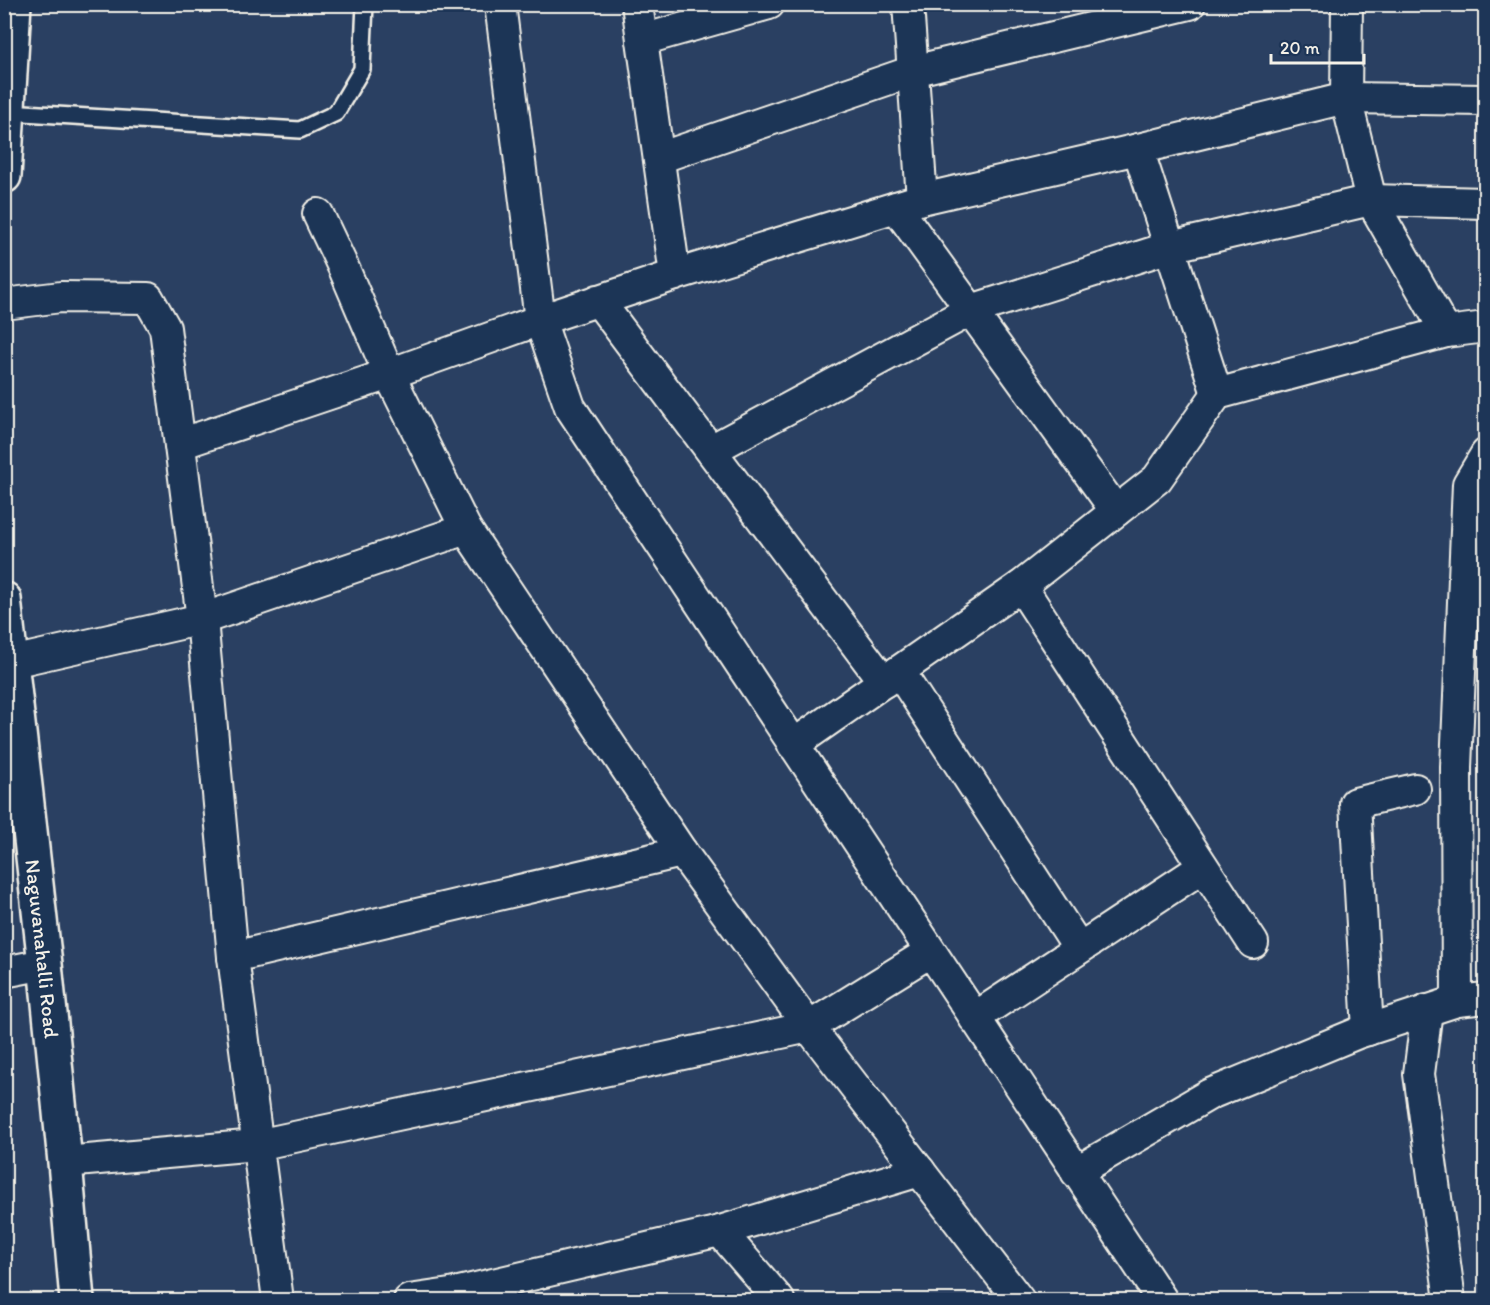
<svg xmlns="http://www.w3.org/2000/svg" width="1490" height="1305" viewBox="0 0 1490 1305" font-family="Itim,sans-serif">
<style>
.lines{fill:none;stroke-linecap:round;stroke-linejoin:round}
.service-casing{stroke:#f4f1e8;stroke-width:20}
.minor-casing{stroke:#f4f1e8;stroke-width:34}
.tertiary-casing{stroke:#f4f1e8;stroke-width:38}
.service{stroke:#1d3557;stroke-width:15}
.minor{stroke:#1d3557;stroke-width:30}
.tertiary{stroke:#1d3557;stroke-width:33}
.labels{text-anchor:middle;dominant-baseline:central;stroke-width:5;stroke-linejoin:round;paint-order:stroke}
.street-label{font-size:21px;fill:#f4f1e8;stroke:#1d3557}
</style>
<rect width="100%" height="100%" fill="#2a4062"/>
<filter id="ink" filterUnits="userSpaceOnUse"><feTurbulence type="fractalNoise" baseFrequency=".0167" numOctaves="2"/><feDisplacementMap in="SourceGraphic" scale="12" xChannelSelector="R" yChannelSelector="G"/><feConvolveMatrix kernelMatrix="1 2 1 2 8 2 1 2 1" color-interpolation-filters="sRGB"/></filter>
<g filter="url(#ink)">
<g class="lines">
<defs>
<path id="service" d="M8,112L300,130L336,113L362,69L365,4"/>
<g id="minor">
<path d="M500,4L540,320L570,407L1162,1300"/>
<path d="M637,4L675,275"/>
<path d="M908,4L922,199"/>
<path d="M1347,4L1346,98L1371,200L1446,332L1486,327"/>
<path d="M642,40L769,4"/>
<path d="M1138,149L1217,394"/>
<path d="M659,158L913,71L1190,4"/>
<path d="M896,207L1116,511"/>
<path d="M318,214L345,271L389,374L466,529L682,852L809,1027L1019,1300"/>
<path d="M598,300L884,682"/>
<path d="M4,304L61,297L148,298L165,328L202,619L233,957L278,1300"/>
<path d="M180,444L389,374L540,320L675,275L922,199L1138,149L1346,98L1486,100"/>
<path d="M711,450L971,310L1170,247L1371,200L1486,203"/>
<path d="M1021,586L1253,943"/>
<path d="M12,662L202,619L466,529"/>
<path d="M899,671L1079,948"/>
<path d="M793,745L1021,586L1157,479L1217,394L1446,332"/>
<path d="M233,957L682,852"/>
<path d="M4,972L45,964"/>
<path d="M1457,1001L1456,767L1468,484L1486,454"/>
<path d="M1427,1010L1419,1074L1450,1300"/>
<path d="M974,1018L1203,867"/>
<path d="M1368,1030L1355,803L1415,789"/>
<path d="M65,1162L257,1145L809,1027L930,952"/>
<path d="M1076,1172L1210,1094L1358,1033L1457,1001L1486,998"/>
<path d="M720,1231L779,1300"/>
<path d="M409,1300L450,1294L720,1231L920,1171"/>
</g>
<g id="tertiary">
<path d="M4,176L14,4"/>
<path id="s1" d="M4,599L45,964L65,1162L77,1300"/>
</g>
</defs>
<!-- service casing -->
<use href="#service" class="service-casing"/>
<!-- minor casing -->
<use href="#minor" class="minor-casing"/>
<!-- tertiary casing -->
<use href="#tertiary" class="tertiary-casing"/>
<!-- service -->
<use href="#service" class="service"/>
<!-- minor -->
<use href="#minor" class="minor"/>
<!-- tertiary -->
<use href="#tertiary" class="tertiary"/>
</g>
</g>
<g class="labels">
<!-- street labels -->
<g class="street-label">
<text stroke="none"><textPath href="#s1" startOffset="352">Naguvanahalli Road</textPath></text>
</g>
</g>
<!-- margin -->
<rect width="1490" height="1305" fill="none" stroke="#1d3557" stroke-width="24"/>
<rect x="12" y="12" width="1466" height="1281" fill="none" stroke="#f4f1e8" stroke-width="2" filter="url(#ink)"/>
<!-- scale -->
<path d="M1271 54v9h93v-9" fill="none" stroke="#f4f1e8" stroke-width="3"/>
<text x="1280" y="54" font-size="18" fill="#f4f1e8" stroke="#1d3557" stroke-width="4.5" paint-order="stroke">20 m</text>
</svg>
